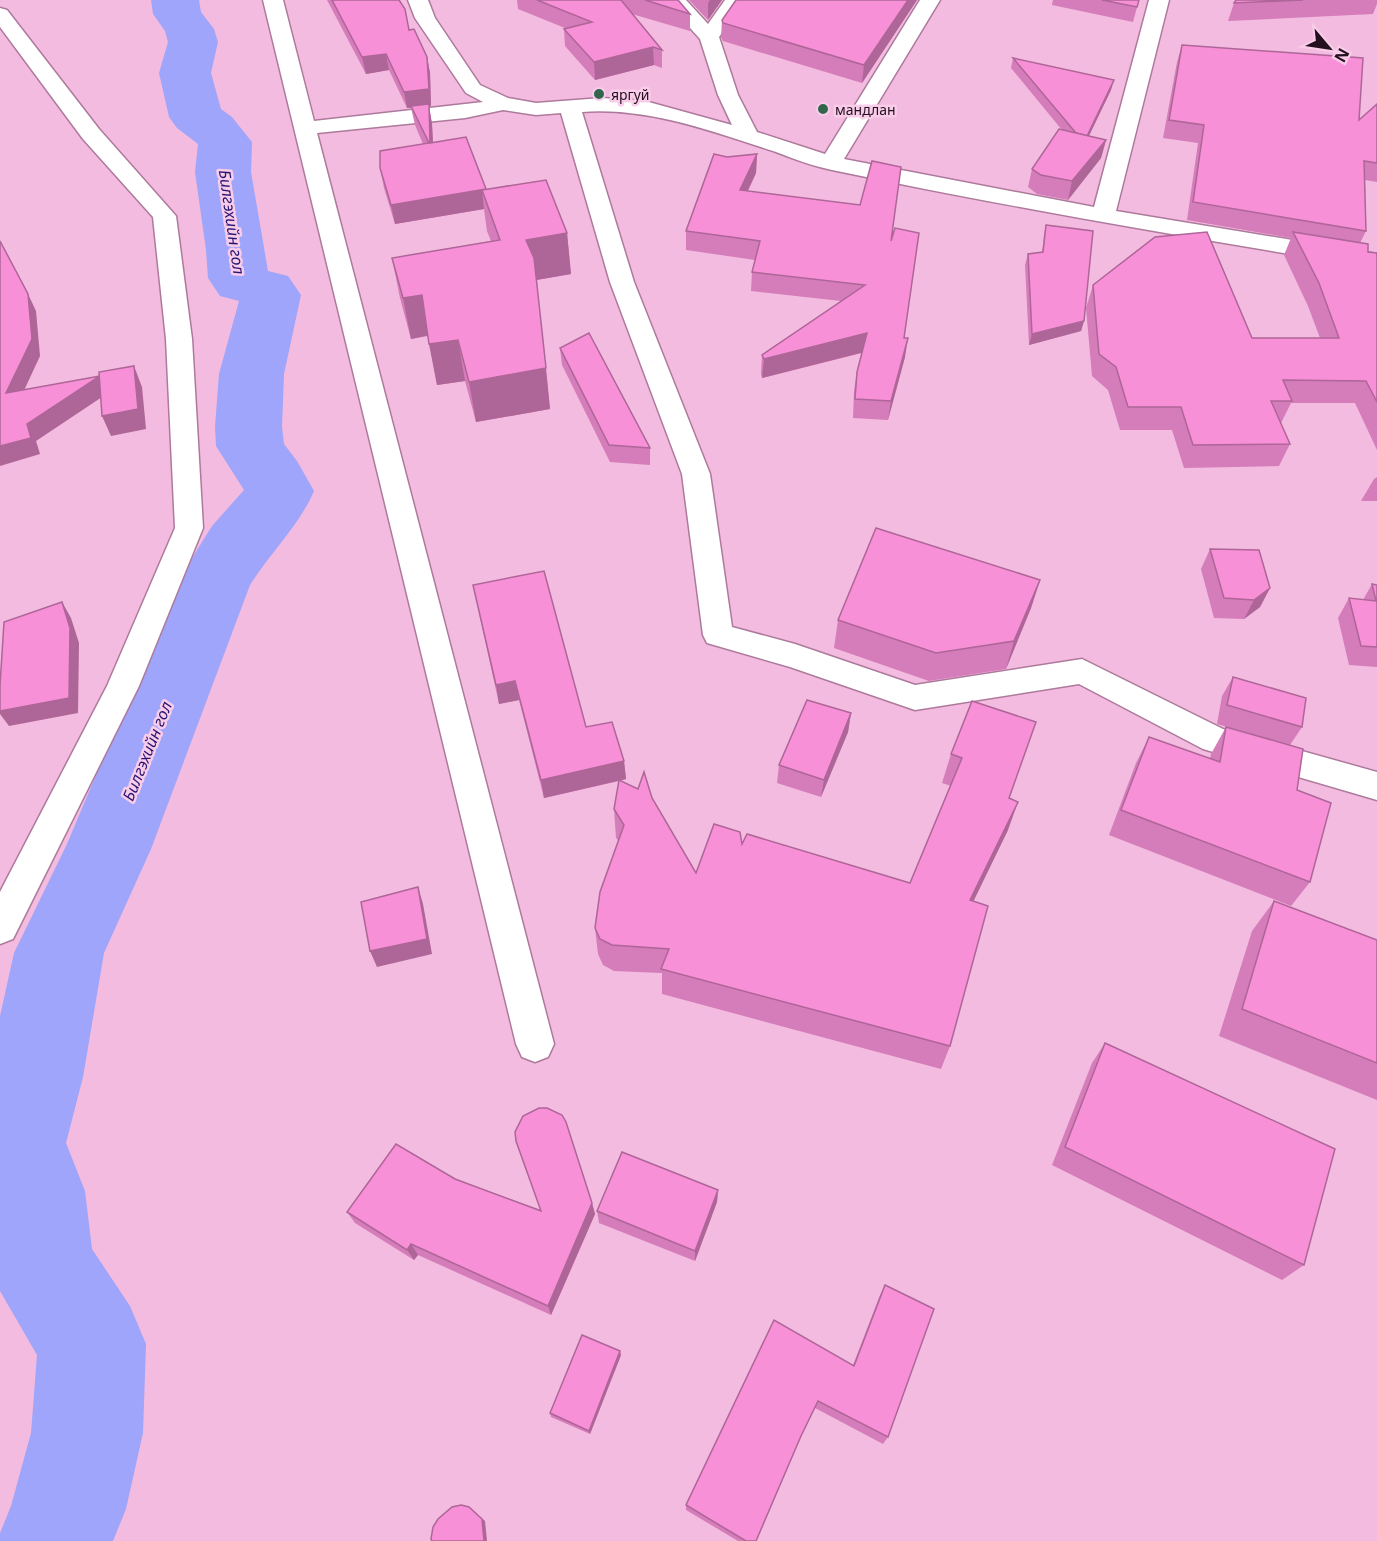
<svg xmlns="http://www.w3.org/2000/svg" width="1377" height="1541" viewBox="0 0 1377 1541" font-family="'Noto Sans',sans-serif">
<style>
.lines{fill:none;stroke-linecap:round;stroke-linejoin:round}
.river{fill:#9ea5fa;fill-rule:evenodd}
.minor-casing{stroke:#ad7a9c;stroke-width:3}
.minor{fill:#fff;fill-rule:evenodd}
.wall{fill:#d57cba}
.shaded-wall{fill:#ae6597}
.building{fill:#f890d8;stroke:#ae6597;stroke-width:1.5}
.poi-dot{fill:#32664c;stroke:#f9cce9;stroke-width:2}
.labels{text-anchor:middle;dominant-baseline:central;stroke-width:5;stroke-linejoin:round;paint-order:stroke}
.far-poi-label{font-size:14px;fill:#24101e;stroke:#f9cce9;text-anchor:start}
.water-label{font-size:16px;font-style:italic;fill:#251672;stroke:#f9cce9}
</style>
<rect width="100%" height="100%" fill="#f3bbdf"/>
<g class="lines">
<!-- river -->
<path class="river" d="M151,0H199L201,12L214,29L218,42L211,73L221,109L232,117L252,142L251,172L268,271L288,276L301,295L284,374L282,427L284,444L297,461L314,491C299,526 270,553 250,585L151,849L104,953L83,1077L66,1143L85,1191L92,1249L130,1306L146,1344L143,1433L126,1509L113,1541H0V1533L11,1506L31,1433L37,1355L0,1291V1016L14,953L67,844L177,582L212,526L244,490L216,446L215,427L219,374L239,301L220,296L208,278L206,250L195,172L198,144L177,128L169,117L159,73L168,42L165,31L153,14Z"/>
<defs>
<g id="minor">
<path d="M263,0H283L314,121L483,102L466,93L415,18L408,0H428L435,18L480,85L508,98L536,103L602,98L645,101L732,125L718,95L700,39L665,0H686L708,24L725,0H745L719,37L738,95L757,132L825,154L920,0H940L844,159L1094,207L1149,0H1169L1116,211L1377,254V268C1195,239 1013,208 832,170C813,166 794,159 776,152C714,132 648,107 582,112L634,282L710,474L732,627L795,644L915,685L1082,659L1223,729L1377,772V800L1203,749L1079,684L915,710L790,667L707,643L703,635L682,474L610,282L561,113L536,115L503,110L465,118L317,133L554,1044L548,1057L535,1062L522,1057L516,1044Z"/>
<path d="M0,8L7,10L99,129L176,216L192,339L203,528L139,686L13,939L0,944V892L107,686L175,528L166,339L153,217L83,139L0,27Z"/>
</g>
</defs>
<!-- minor casing -->
<use href="#minor" class="minor-casing"/>
<!-- minor -->
<use href="#minor" class="minor"/>
</g>
<!-- wall -->
<g class="wall">
<path d="M327,0H399L409,30L427,57L430,73L431,106H429L432,124L433,143L486,190L567,233L571,274L536,280L550,409L476,422L465,381L437,385L428,336L411,339L400,298L392,258L491,241L487,231L484,209L395,224L384,188L380,168L423,144L415,125L411,108H407L389,70L366,74Z"/>
<path d="M517,0H678L690,14V31L632,14L662,50V68L654,65L595,80L565,46L564,29L565,28L518,9Z"/>
<path d="M689,0H722L708,20Z"/>
<path d="M917,0L862,83L723,41L721,37L722,20Z"/>
<path d="M1053,0H1139L1133,22L1052,5Z"/>
<path d="M1236,0H1377V4L1373,14L1228,21L1234,3Z"/>
<path d="M1182,45L1359,120L1377,104V182L1365,180L1366,231L1360,243L1368,252L1377,253V450L1355,403H1291L1281,423L1290,444L1279,466L1184,468L1172,430H1120L1108,390L1092,376L1086,308L1093,285L1252,338H1320L1308,306L1284,255L1291,238L1187,220L1198,143L1163,138L1177,62Z"/>
<path d="M1013,58L1111,90L1089,136L1106,140L1101,158L1068,200L1037,194L1028,187L1032,169L1062,130L1011,68Z"/>
<path d="M757,154L756,173L748,191L891,241L904,338L905,357L888,420L853,418L854,391L857,372L862,353L762,378L761,374L762,355L841,301L751,291L752,272L755,260L686,250V231L727,157Z"/>
<path d="M1046,225L1084,321L1081,331L1029,345L1025,265L1028,254L1042,253L1044,235Z"/>
<path d="M560,348L650,448V465L610,462L562,365Z"/>
<path d="M1377,477V501H1361L1374,479Z"/>
<path d="M1210,549L1270,588L1260,607L1244,619L1214,618L1201,569Z"/>
<path d="M1040,580L1031,608L1006,669L929,681L834,648L838,620Z"/>
<path d="M1372,584L1377,585V667L1349,665L1338,618L1349,598L1363,600Z"/>
<path d="M473,585L586,727L624,761L626,779L620,781L652,798L696,873L742,844L910,883L951,786L942,783L951,754L972,701L1009,798L1008,830L973,901L950,1046L941,1069L662,994V973L614,971L603,965L598,954L595,928L619,841L616,838L614,809L619,781L544,798L519,700L499,704Z"/>
<path d="M1233,677L1302,727L1290,745L1217,724L1222,696Z"/>
<path d="M851,713L848,732L821,797L777,783L779,765Z"/>
<path d="M1226,727L1297,790L1310,882L1291,906L1109,835L1136,763L1149,737L1210,759L1211,754Z"/>
<path d="M1274,901L1377,940V1100L1219,1036L1252,931Z"/>
<path d="M1105,1043L1304,1265L1282,1280L1052,1165L1092,1063Z"/>
<path d="M516,1141L592,1203L595,1214L551,1315L418,1255L414,1260L355,1223L347,1212L455,1179L541,1210Z"/>
<path d="M718,1190L717,1202L695,1261L599,1223L597,1211Z"/>
<path d="M885,1285L888,1437L883,1444L815,1408L799,1440L756,1541H738L686,1510V1505L853,1365L880,1295Z"/>
<path d="M621,1355L590,1434L551,1417L550,1413Z"/>
</g>
<!-- shaded-wall -->
<g class="shaded-wall">
<path d="M710,0H722L708,20V3Z"/>
<path d="M908,0H917L862,83L864,65Z"/>
<path d="M653,47L654,65L595,80L594,62Z"/>
<path d="M386,54L389,70L366,74L362,57Z"/>
<path d="M427,57L430,73L431,106H429L432,124L434,163L430,143L429,106L407,108L404,92Z"/>
<path d="M1114,80L1111,90L1081,152L1084,142Z"/>
<path d="M1106,140L1101,158L1068,200L1072,181Z"/>
<path d="M757,154L756,173L739,209L740,190Z"/>
<path d="M486,189L482,190L484,209L395,224L391,205Z"/>
<path d="M567,233L571,274L531,281L526,240Z"/>
<path d="M28,294L36,311L40,356L15,410L6,393Z"/>
<path d="M422,295L430,335L411,339L403,298Z"/>
<path d="M1084,321L1081,331L1029,345L1032,334Z"/>
<path d="M867,333L864,352L762,378L764,359Z"/>
<path d="M908,338L905,357L888,420L891,401Z"/>
<path d="M458,340L465,381L437,385L429,344Z"/>
<path d="M134,366L142,387L146,429L111,436L102,416Z"/>
<path d="M546,368L550,409L476,422L469,382Z"/>
<path d="M100,376L108,393L36,441L40,454L0,466V446L27,424Z"/>
<path d="M1040,580L1031,608L1006,669L1014,641Z"/>
<path d="M1270,588L1260,607L1244,619L1254,600Z"/>
<path d="M62,602L71,618L79,643L78,713L9,726L0,714V711Z"/>
<path d="M515,681L519,700L499,704L496,685Z"/>
<path d="M851,713L848,732L821,797L824,780Z"/>
<path d="M624,761L626,779L544,798L541,780Z"/>
<path d="M1018,802L1008,830L961,927L970,900Z"/>
<path d="M418,887L423,904L432,954L377,967L370,951Z"/>
<path d="M718,1190L717,1202L695,1261V1251Z"/>
<path d="M592,1203L595,1214L551,1315L548,1306Z"/>
<path d="M411,1244L418,1255L414,1260L407,1250Z"/>
<path d="M620,1351L621,1355L590,1434L589,1431Z"/>
<path d="M469,1507L485,1521L487,1541H484Z"/>
</g>
<!-- building -->
<g class="building">
<path d="M332,0H399L405,9L409,30L414,29L427,57L429,89L404,92L386,54L362,57Z"/>
<path d="M537,0H621L662,50L653,47L594,62L564,29L592,22Z"/>
<path d="M645,0H678L690,14Z"/>
<path d="M736,0H908L864,65L723,23L722,20Z"/>
<path d="M1102,0H1139L1137,7Z"/>
<path d="M1236,0H1303L1234,3Z"/>
<path d="M1182,45L1363,58L1359,120L1377,104V163L1364,161L1366,231L1193,202L1204,125L1169,120Z"/>
<path d="M1013,58L1114,80L1087,136L1076,133Z"/>
<path d="M429,104L430,143L466,137L486,189L391,205L380,168V151L429,143L411,106Z"/>
<path d="M1059,129L1106,140L1072,181L1041,175L1032,169Z"/>
<path d="M714,154L727,157L757,154L740,190L860,205L872,161L901,167L891,241L895,228L919,233L904,338H908L891,401L855,399L857,372L867,333L764,359L762,355L865,285L752,272L760,241L686,231Z"/>
<path d="M546,180L567,233L526,240L534,258L546,368L469,382L458,340L429,344L422,295L403,298L392,258L500,240L482,190Z"/>
<path d="M1046,225L1093,231L1084,321L1032,334L1028,254L1043,252Z"/>
<path d="M1207,232L1252,338H1339L1319,283L1293,232L1368,244V252L1377,253V402L1366,381L1283,380L1292,401H1271L1290,444L1193,445L1181,407H1128L1116,367L1099,354L1093,285L1155,237Z"/>
<path d="M0,241L28,294L32,339L6,393L100,376L27,424L31,438L0,446Z"/>
<path d="M589,333L650,448L609,445L560,348Z"/>
<path d="M134,366L138,409L102,416L99,372Z"/>
<path d="M876,528L1040,580L1014,641L936,653L838,620Z"/>
<path d="M1210,549L1259,550L1270,588L1254,600L1224,598Z"/>
<path d="M544,571L586,727L612,722L624,761L541,780L515,681L496,685L473,585Z"/>
<path d="M1372,584L1377,585V647L1361,646L1349,598L1376,601Z"/>
<path d="M62,602L70,628L69,698L0,711V685L4,622Z"/>
<path d="M1233,677L1306,698L1302,727L1227,705Z"/>
<path d="M807,700L851,713L824,780L779,765Z"/>
<path d="M972,701L1036,722L1009,798L1018,802L970,900L988,906L950,1046L661,969L669,949L612,945L600,939L595,928L600,892L624,825L614,809L619,780L638,789L644,772L652,798L696,873L714,824L740,832L742,844L747,834L910,883L962,758L951,754Z"/>
<path d="M1226,727L1303,749L1297,790L1331,803L1310,882L1121,810L1149,737L1220,762Z"/>
<path d="M418,887L427,939L370,951L361,902Z"/>
<path d="M1274,901L1377,940V1063L1242,1009Z"/>
<path d="M1105,1043L1335,1149L1304,1265L1065,1147Z"/>
<path d="M539,1108H547L562,1115L566,1122L592,1203L548,1306L411,1244L407,1250L347,1212L396,1144L455,1179L541,1211L516,1141L515,1132L523,1116Z"/>
<path d="M622,1152L718,1190L695,1251L597,1211Z"/>
<path d="M885,1285L934,1309L888,1437L818,1401L801,1436L756,1541H746L686,1505L774,1320L854,1366Z"/>
<path d="M582,1335L620,1351L589,1431L550,1413Z"/>
<path d="M461,1505L469,1507L482,1519L484,1541H432L431,1539L433,1527L438,1519L452,1507Z"/>
</g>
<!-- markers -->
<g class="poi-dot">
<circle cx="599" cy="94" r="6"/>
<circle cx="823" cy="109" r="6"/>
</g>
<g class="labels">
<!-- far-poi labels -->
<g class="far-poi-label">
<text x="611" y="94">яргуй</text>
<text x="835" y="109">мандлан</text>
</g>
<!-- water labels -->
<g class="water-label">
<text transform="translate(232 222) rotate(82)">Билгэхийн гол</text>
<text transform="translate(147 751) rotate(-68)">Билгэхийн гол</text>
</g>
</g>
<!-- north arrow -->
<g transform="translate(1329 48) rotate(119)" stroke="#f9cce9" stroke-width="4.5" paint-order="stroke">
<path d="M0-4.5L10 22L0 15L-10 22Z" fill="#24101e"/>
<text y="-9" font-size="16" font-weight="bold" text-anchor="middle" fill="#24101e">N</text>
</g>
</svg>
